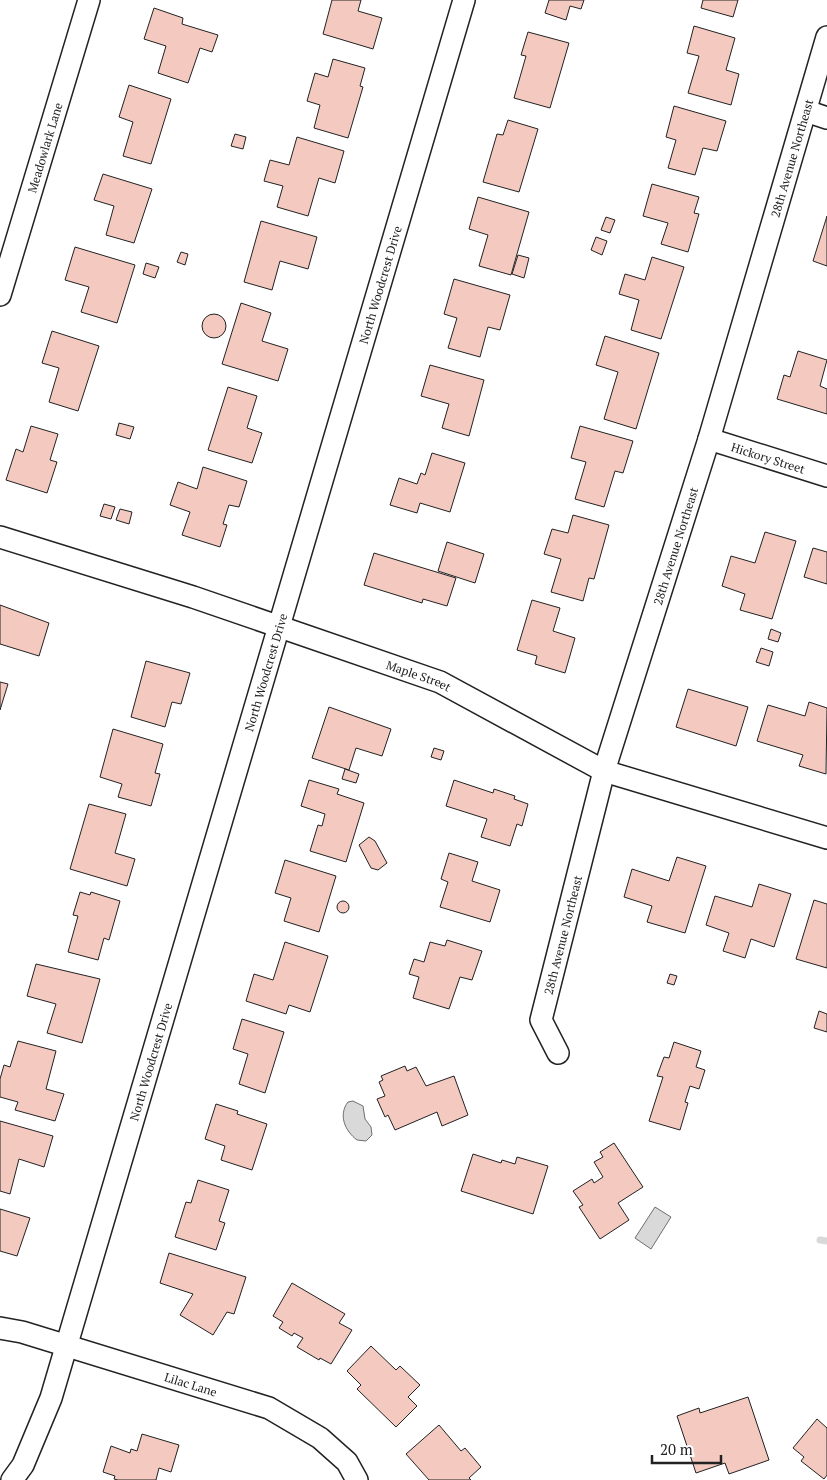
<svg xmlns="http://www.w3.org/2000/svg" width="827" height="1480" viewBox="0 0 827 1480" font-family="'PT Serif',serif">
<style>
.water{fill:#d9d9d9;stroke:#6f6f6f}
.lines{fill:none;stroke-linecap:round;stroke-linejoin:round}
.stream{stroke:#d9d9d9;stroke-width:7}
.building{fill:#f3c9c0;stroke:#222}
.street-casing{stroke:#222;stroke-width:24}
.street{stroke:#fff;stroke-width:21}
.labels{text-anchor:middle;dominant-baseline:central;stroke-width:4;stroke-linejoin:round;paint-order:stroke}
.street-label{font-size:12px;fill:#222;stroke:#fff}
</style>
<rect width="100%" height="100%" fill="#fff"/>
<!-- water -->
<g class="water">
<path d="M353,1101L363,1106L365,1119L371,1127L372,1135L366,1141L357,1140C345,1131 338,1115 348,1102Z"/>
<path d="M655,1207L671,1217L651,1249L635,1238Z"/>
</g>
<g class="lines">
<!-- stream -->
<path class="stream" d="M820,1240L827,1241"/>
</g>
<!-- building -->
<g class="building">
<path d="M332,0H361L358,11L382,18L373,49L323,34Z"/>
<path d="M549,0H584L581,9L570,6L566,20L545,13Z"/>
<path d="M703,0H738L733,17L701,8Z"/>
<path d="M154,8L183,18L182,24L218,35L212,52L200,48L188,83L158,73L166,46L144,39Z"/>
<path d="M694,26L735,38L726,70L739,74L731,105L688,93L699,56L687,53Z"/>
<path d="M528,32L569,43L550,108L514,98L526,56L521,55Z"/>
<path d="M333,59L365,68L360,86L363,87L348,138L314,128L320,105L307,101L315,73L328,77Z"/>
<path d="M129,85L171,99L151,164L123,156L133,122L119,117Z"/>
<path d="M674,106L726,121L717,151L703,148L695,175L668,168L676,140L666,137Z"/>
<path d="M508,120L538,129L519,192L483,182L497,134L503,135Z"/>
<path d="M235,134L246,137L243,149L231,146Z"/>
<path d="M297,137L344,151L335,183L319,178L308,216L277,207L283,186L264,181L270,160L289,165Z"/>
<path d="M103,174L152,189L134,243L106,235L114,206L94,200Z"/>
<path d="M652,184L699,197L694,213L699,214L688,252L661,244L668,223L643,216Z"/>
<path d="M478,197L529,212L511,275L479,266L488,235L469,229Z"/>
<path d="M827,216V266L813,261Z"/>
<path d="M606,217L615,220L610,233L601,230Z"/>
<path d="M261,221L317,237L308,269L280,261L272,290L244,282Z"/>
<path d="M596,237L607,241L602,255L591,250Z"/>
<path d="M75,247L135,265L117,323L81,312L89,287L65,280Z"/>
<path d="M181,252L188,254L185,265L177,262Z"/>
<path d="M518,255L529,258L524,278L512,274Z"/>
<path d="M652,257L684,267L661,339L631,330L639,300L619,294L625,274L645,280Z"/>
<path d="M146,263L159,267L155,278L143,274Z"/>
<path d="M454,279L510,295L500,330L488,327L480,357L448,348L457,318L444,314Z"/>
<path d="M241,303L271,313L262,341L288,349L278,381L222,364Z"/>
<circle cx="214" cy="326" r="12"/>
<path d="M52,331L99,346L78,411L49,402L59,368L42,363Z"/>
<path d="M605,336L659,353L636,429L604,419L618,372L596,365Z"/>
<path d="M798,351L827,360L820,386L827,389V414L777,399L784,375L790,377Z"/>
<path d="M430,365L484,380L469,436L442,428L449,404L421,396Z"/>
<path d="M228,387L257,396L247,428L262,433L252,463L208,450Z"/>
<path d="M119,423L134,427L130,439L116,435Z"/>
<path d="M31,426L58,434L50,460L57,462L47,493L6,480L16,449L23,452Z"/>
<path d="M580,426L633,441L623,473L615,471L604,507L575,499L586,462L571,458Z"/>
<path d="M432,453L465,463L450,512L420,503L417,513L390,505L399,478L417,484L421,473L425,475Z"/>
<path d="M203,467L247,481L239,507L229,505L223,524L227,525L220,547L182,535L190,512L170,505L178,482L197,489Z"/>
<path d="M104,504L115,507L111,519L100,516Z"/>
<path d="M120,509L132,512L129,524L116,520Z"/>
<path d="M573,515L609,525L594,579L589,578L583,601L551,592L561,559L544,554L552,529L568,533Z"/>
<path d="M765,532L796,541L772,619L740,610L745,594L722,586L731,556L755,563Z"/>
<path d="M447,542L484,554L475,583L438,571Z"/>
<path d="M813,548L827,552V584L804,577Z"/>
<path d="M374,553L456,578L447,606L423,599L422,603L364,585Z"/>
<path d="M532,600L560,608L553,631L575,638L565,673L535,664L537,656L517,650Z"/>
<path d="M0,605L49,623L39,656L0,644Z"/>
<path d="M771,629L781,633L778,642L768,639Z"/>
<path d="M761,648L773,652L769,666L756,662Z"/>
<path d="M146,661L190,673L181,704L172,702L165,727L131,717Z"/>
<path d="M0,682L8,684L0,710Z"/>
<path d="M688,689L748,707L736,746L676,727Z"/>
<path d="M809,702L827,708L826,774L799,766L803,755L757,741L768,705L805,716Z"/>
<path d="M329,707L391,729L382,756L356,748L349,770L312,758Z"/>
<path d="M113,729L163,744L155,773L160,774L151,806L118,797L122,784L100,777Z"/>
<path d="M434,748L444,751L441,760L431,757Z"/>
<path d="M345,769L359,774L356,783L342,779Z"/>
<path d="M309,780L339,789L337,794L364,803L346,862L310,851L318,825L322,826L325,814L301,806Z"/>
<path d="M454,780L493,793L494,789L515,796L514,799L528,804L522,826L517,824L510,846L481,837L487,819L446,806Z"/>
<path d="M89,804L126,814L115,853L135,859L127,886L70,869Z"/>
<path d="M369,837L375,841L387,863L378,870L371,868L359,845Z"/>
<path d="M449,853L478,862L472,881L500,890L490,922L440,907L448,882L441,879Z"/>
<path d="M677,857L706,866L685,933L647,922L652,906L624,897L632,869L669,881Z"/>
<path d="M285,860L336,876L319,932L284,921L291,898L275,893Z"/>
<path d="M759,884L791,894L774,947L751,939L745,958L723,951L729,933L706,925L715,896L752,907Z"/>
<path d="M80,892L90,895L91,892L120,901L109,940L104,938L98,960L68,952L78,916L73,915Z"/>
<path d="M814,900L827,904V968L796,959Z"/>
<circle cx="343" cy="907" r="6"/>
<path d="M447,940L482,951L472,980L460,977L449,1009L413,998L419,977L409,974L414,959L424,962L430,942L445,946Z"/>
<path d="M285,942L328,956L310,1012L289,1005L286,1014L246,1001L254,974L273,980Z"/>
<path d="M36,964L100,979L82,1043L47,1033L56,1004L27,996Z"/>
<path d="M670,974L677,976L674,985L667,983Z"/>
<path d="M819,1011L827,1014V1032L814,1028Z"/>
<path d="M242,1019L284,1032L265,1093L239,1084L248,1054L233,1049Z"/>
<path d="M18,1041L56,1051L46,1089L64,1094L55,1121L15,1110L18,1102L0,1097V1079L4,1065L10,1067Z"/>
<path d="M674,1042L701,1051L696,1067L705,1070L699,1089L690,1086L685,1102L688,1103L680,1130L649,1121L663,1077L657,1076L664,1057L669,1058Z"/>
<path d="M405,1066L407,1071L416,1067L426,1086L454,1076L468,1115L442,1126L437,1112L395,1130L388,1115L385,1117L377,1099L385,1096L379,1082L383,1080L381,1076Z"/>
<path d="M216,1104L238,1111L237,1114L267,1124L252,1170L221,1160L225,1146L205,1139Z"/>
<path d="M0,1121L53,1136L44,1167L19,1159L10,1194L0,1191Z"/>
<path d="M614,1143L643,1187L618,1203L629,1220L600,1239L579,1207L583,1205L573,1191L592,1179L594,1183L603,1177L594,1162L603,1157L600,1152Z"/>
<path d="M473,1154L501,1163L502,1160L515,1164L517,1157L548,1166L533,1214L461,1191Z"/>
<path d="M198,1180L229,1190L219,1221L225,1223L216,1250L175,1237L186,1202L191,1203Z"/>
<path d="M0,1209L30,1218L17,1256L0,1251Z"/>
<path d="M169,1253L246,1277L234,1314L227,1312L213,1335L180,1315L193,1294L160,1283Z"/>
<path d="M292,1283L345,1314L339,1323L352,1330L331,1364L320,1358L319,1360L297,1347L303,1338L294,1333L292,1336L279,1328L283,1322L273,1316Z"/>
<path d="M371,1346L396,1370L400,1366L420,1385L408,1397L417,1406L396,1427L357,1389L361,1385L347,1371Z"/>
<path d="M748,1397L769,1460L729,1474L725,1463L696,1473L677,1416L699,1408L700,1413Z"/>
<path d="M817,1419L827,1428V1475L824,1479L801,1461L804,1457L793,1448Z"/>
<path d="M439,1425L461,1451L465,1448L481,1467L469,1478L471,1480H429L406,1454Z"/>
<path d="M142,1434L179,1445L171,1472L159,1468L156,1480H118L114,1479L115,1476L103,1472L111,1446L130,1453L131,1449L137,1451Z"/>
</g>
<g class="lines">
<defs>
<g id="street">
<path d="M806,111L827,118"/>
<path id="s1" d="M0,295L89,0"/>
<path id="s2" d="M709,439L827,476"/>
<path id="s3" d="M0,537L193,597L440,682L604,771L827,838"/>
<path id="s4" d="M558,1053L541,1020L604,771L709,439L827,37"/>
<path id="s5" d="M0,1328L22,1332L269,1408L320,1438L347,1462L357,1480"/>
<path id="s6" d="M12,1480L23,1465L51,1398L464,0"/>
</g>
</defs>
<!-- street casing -->
<use href="#street" class="street-casing"/>
<!-- street -->
<use href="#street" class="street"/>
</g>
<g class="labels">
<!-- street labels -->
<g class="street-label">
<text stroke="none"><textPath href="#s1" startOffset="154">Meadowlark Lane</textPath></text>
<text stroke="none"><textPath href="#s4" startOffset="935">28th Avenue Northeast</textPath></text>
<text stroke="none"><textPath href="#s6" startOffset="1252">North Woodcrest Drive</textPath></text>
<text stroke="none"><textPath href="#s2" startOffset="62">Hickory Street</textPath></text>
<text stroke="none"><textPath href="#s4" startOffset="530">28th Avenue Northeast</textPath></text>
<text stroke="none"><textPath href="#s6" startOffset="848">North Woodcrest Drive</textPath></text>
<text stroke="none"><textPath href="#s3" startOffset="441">Maple Street</textPath></text>
<text stroke="none"><textPath href="#s4" startOffset="125">28th Avenue Northeast</textPath></text>
<text stroke="none"><textPath href="#s6" startOffset="442">North Woodcrest Drive</textPath></text>
<text stroke="none"><textPath href="#s5" startOffset="199">Lilac Lane</textPath></text>
</g>
</g>
<!-- scale -->
<path d="M652 1455v8h69v-8" fill="none" stroke="#222222" stroke-width="2.5"/>
<text x="660" y="1455" font-size="15" fill="#222222" stroke="#ffffff" stroke-width="4" paint-order="stroke">20 m</text>
</svg>
